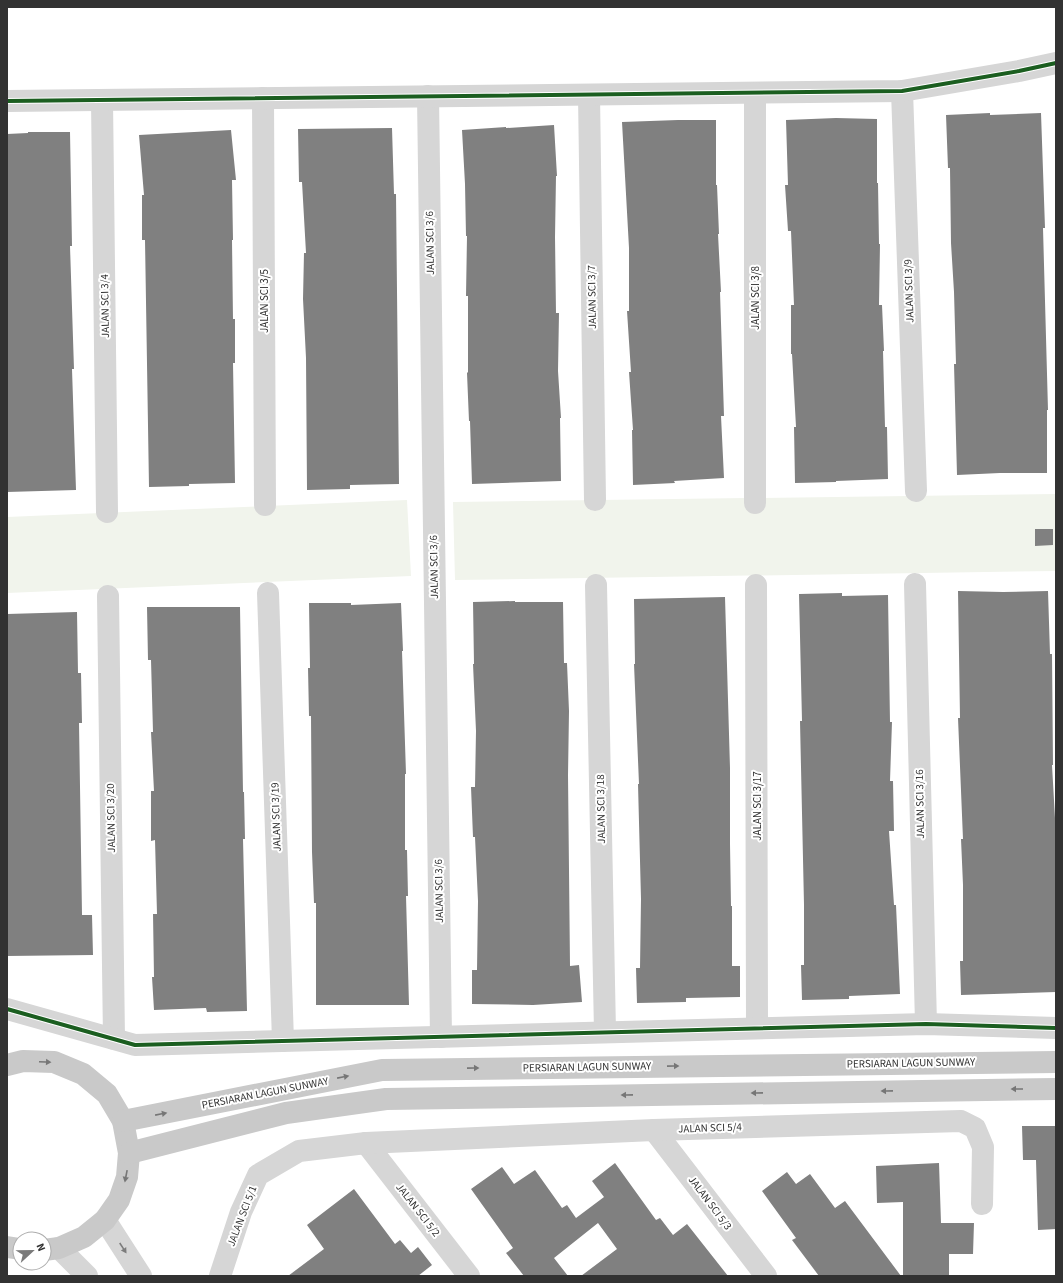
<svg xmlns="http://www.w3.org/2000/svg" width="1063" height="1283" viewBox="0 0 1063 1283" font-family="'Source Sans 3',sans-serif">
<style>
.green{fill:#f1f4ec}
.building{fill:#808080}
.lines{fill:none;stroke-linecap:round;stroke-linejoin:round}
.minor{stroke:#d6d6d6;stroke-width:22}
.major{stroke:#c9c9c9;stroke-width:22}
.cycleway-casing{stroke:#fff;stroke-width:6}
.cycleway{stroke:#1b5e20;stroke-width:4}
.oneway{fill:#767676}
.oneway2{fill:#7c7c7c}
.labels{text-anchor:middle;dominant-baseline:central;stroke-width:4;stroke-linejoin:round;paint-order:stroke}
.street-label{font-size:11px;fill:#323232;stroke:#fff}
</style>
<rect width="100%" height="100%" fill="#fff"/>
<!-- green -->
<g class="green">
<path d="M1056,494V571L455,580L453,502Z"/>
<path d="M407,500L411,576L7,593V517Z"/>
</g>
<!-- building -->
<g class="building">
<path d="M990,113V115L1041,113L1045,228H1043L1048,410H1047V473H1000L957,475L954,364H956L954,292L951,243L950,168H948L946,115Z"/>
<path d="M836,118L877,119V183H878L879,244H880L879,305H882L884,351H883L885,427H887L888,479L836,481V482L795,483L794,427H796L792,354H791V305H794L791,231H788L785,185H788L786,120Z"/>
<path d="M678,120H716V185H717L719,234H718L721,292H720L724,416H721L724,478L674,481L675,483L633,485L632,430H633L629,372H631L627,311H629V248L622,122Z"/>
<path d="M554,125L557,176H556L555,237L556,313H559L558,371L561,418H560L561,481L472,484L470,421H469L467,373L468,372V296H466L467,236H466L465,184L462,130L506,127V128Z"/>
<path d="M392,128L394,194H396L399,484L350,485V489L307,490L306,358L303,299L304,253H306L302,182H299L298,129Z"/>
<path d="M231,130L236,180H232L233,240H232L233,319H235V363H233L235,483L189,484V486L149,487L145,240H142V195H144L139,135Z"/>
<path d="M28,132H70L72,246H70L74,369H72L76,490L7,492V134L28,133Z"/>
<path d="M1035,529H1053V545L1035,546Z"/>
<path d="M958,591L1003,592L1048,591L1050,654H1052L1053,765H1052L1055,818L1056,880V992L961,995L960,961H963V885L961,839H963L958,718H960Z"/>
<path d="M842,593V596L888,595L890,722H892L890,781H893L894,831H889L894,905H896L900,994L849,996V999L802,1000L801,965H804V905L800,721H802L799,594Z"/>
<path d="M725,597L730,768V844L731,906H732V966H740V997L686,998V1002L637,1003L636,968H640L641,899L638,784H639L634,664H635L634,599Z"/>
<path d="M515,601V602H563L564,663H567L569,711L568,775L570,966L579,965L582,1002L533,1005L472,1004V970H477L478,901L475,837H473L471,787H475L476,731L473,664H474L473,602Z"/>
<path d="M309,603H351V605L401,603L403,651H402L406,774H405V850H407L408,896H406L409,1005H316V903H314L312,852L311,716H309L308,668H310Z"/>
<path d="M147,607H240L243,792H244L245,839H243L247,1011L207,1012L206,1008L154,1010L152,977H154L153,914H157L155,840L151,841V791H154L151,732H153L151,660H148Z"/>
<path d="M77,612L78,673H81L82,723H79L82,915H92L93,955L7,956V614Z"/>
<path d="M1022,1126H1056V1229L1038,1230L1036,1160H1023Z"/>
<path d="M615,1163L656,1220L660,1218L673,1235L687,1224L728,1276H581L617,1249L598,1223L554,1258L568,1276H524L506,1253L513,1248L471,1189L502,1167L514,1184L535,1170L562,1208L567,1205L576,1218L604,1197L592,1181Z"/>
<path d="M939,1163L941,1223H974L973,1254H949V1276H903V1202L877,1203L876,1166Z"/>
<path d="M787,1172L796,1184L810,1174L835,1208L845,1201L901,1276H819L792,1240L796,1238L762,1191Z"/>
<path d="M354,1189L395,1244L400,1240L411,1253L418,1247L432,1265L418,1276H288L324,1249L307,1225Z"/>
</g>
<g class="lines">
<!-- minor -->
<g class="minor">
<path d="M902,91L916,491"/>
<path d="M589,95L595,500"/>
<path d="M428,96L441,1037"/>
<path d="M263,98L265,505"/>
<path d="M102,100L107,512"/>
<path d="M7,101L902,91L1019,71L1056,63"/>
<path d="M755,503V93"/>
<path d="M915,584L926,1024"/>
<path d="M596,585L605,1032"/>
<path d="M756,585L757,1028"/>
<path d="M268,593L283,1041"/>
<path d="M108,596L114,1039"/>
<path d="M7,1009L135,1045L926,1024L1056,1028"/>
<path d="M654,1130L766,1276"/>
<path d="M366,1143L469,1276"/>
<path d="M105,1220L141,1276"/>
<path d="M59,1248L87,1276"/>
<path d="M220,1276L241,1212L258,1175L299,1151L366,1143L654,1130L961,1121L975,1128L983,1147L982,1204"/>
</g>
<!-- major -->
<g class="major">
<path d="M7,1065L23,1061L54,1062L83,1074L107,1094L123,1121L129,1153L127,1177L119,1200L105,1220L84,1237L59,1248L44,1250"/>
<path d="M123,1121L382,1070L1056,1062"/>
<path d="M129,1153L286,1113L386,1099L1056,1089"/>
<path d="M7,1247L20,1249"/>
</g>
<defs>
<g id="cycleway">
<path d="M7,101L902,91L1019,71L1056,63"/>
<path d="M7,1009L135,1045L926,1024L1056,1028"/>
</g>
</defs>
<!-- cycleway casing -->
<use href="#cycleway" class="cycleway-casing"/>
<!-- cycleway -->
<use href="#cycleway" class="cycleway"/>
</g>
<!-- one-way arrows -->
<defs><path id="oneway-solid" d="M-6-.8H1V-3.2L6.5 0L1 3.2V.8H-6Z"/></defs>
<g class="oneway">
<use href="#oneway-solid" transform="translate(45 1062) rotate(3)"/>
<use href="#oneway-solid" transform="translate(673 1066) rotate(-1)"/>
<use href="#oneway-solid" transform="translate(473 1068) rotate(-1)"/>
<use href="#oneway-solid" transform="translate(343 1077) rotate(-11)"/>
<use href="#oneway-solid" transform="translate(1017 1089) rotate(180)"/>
<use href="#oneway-solid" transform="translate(887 1091) rotate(179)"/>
<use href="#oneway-solid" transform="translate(757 1093) rotate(179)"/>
<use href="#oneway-solid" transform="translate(627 1095) rotate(179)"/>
<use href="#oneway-solid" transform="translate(161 1114) rotate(-11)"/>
<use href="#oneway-solid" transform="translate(126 1176) rotate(101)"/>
</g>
<use class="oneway2" href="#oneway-solid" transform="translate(123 1248) rotate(57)"/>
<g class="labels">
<!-- street labels -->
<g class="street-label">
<text transform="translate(430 243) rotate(-91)">JALAN SCI 3/6</text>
<text transform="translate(909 291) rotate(-92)">JALAN SCI 3/9</text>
<text transform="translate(592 297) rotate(-91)">JALAN SCI 3/7</text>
<text transform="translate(755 298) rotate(-90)">JALAN SCI 3/8</text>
<text transform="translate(264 301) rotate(-90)">JALAN SCI 3/5</text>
<text transform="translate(105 306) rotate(-91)">JALAN SCI 3/4</text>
<text transform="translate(434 567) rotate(-91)">JALAN SCI 3/6</text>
<text transform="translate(920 804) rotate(-91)">JALAN SCI 3/16</text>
<text transform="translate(757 806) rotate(-90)">JALAN SCI 3/17</text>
<text transform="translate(601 809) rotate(-91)">JALAN SCI 3/18</text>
<text transform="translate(276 817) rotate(-92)">JALAN SCI 3/19</text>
<text transform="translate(111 818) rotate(-91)">JALAN SCI 3/20</text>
<text transform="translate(439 891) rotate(-91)">JALAN SCI 3/6</text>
<text transform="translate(911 1063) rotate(-1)">PERSIARAN LAGUN SUNWAY</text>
<text transform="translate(587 1067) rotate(-1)">PERSIARAN LAGUN SUNWAY</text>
<text transform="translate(265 1093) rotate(-11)">PERSIARAN LAGUN SUNWAY</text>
<text transform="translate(710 1128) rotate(-2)">JALAN SCI 5/4</text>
<text transform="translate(710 1203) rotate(53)">JALAN SCI 5/3</text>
<text transform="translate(418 1210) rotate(52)">JALAN SCI 5/2</text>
<text transform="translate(242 1216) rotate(-69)">JALAN SCI 5/1</text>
</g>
</g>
<!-- border -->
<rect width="1063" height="1283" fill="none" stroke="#323232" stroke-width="16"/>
<!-- north arrow -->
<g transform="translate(32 1251) rotate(68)"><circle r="19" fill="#ffffff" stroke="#adadad"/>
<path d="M0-3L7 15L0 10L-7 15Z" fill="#7a7a7a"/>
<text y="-6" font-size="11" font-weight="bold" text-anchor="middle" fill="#323232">N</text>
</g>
</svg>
